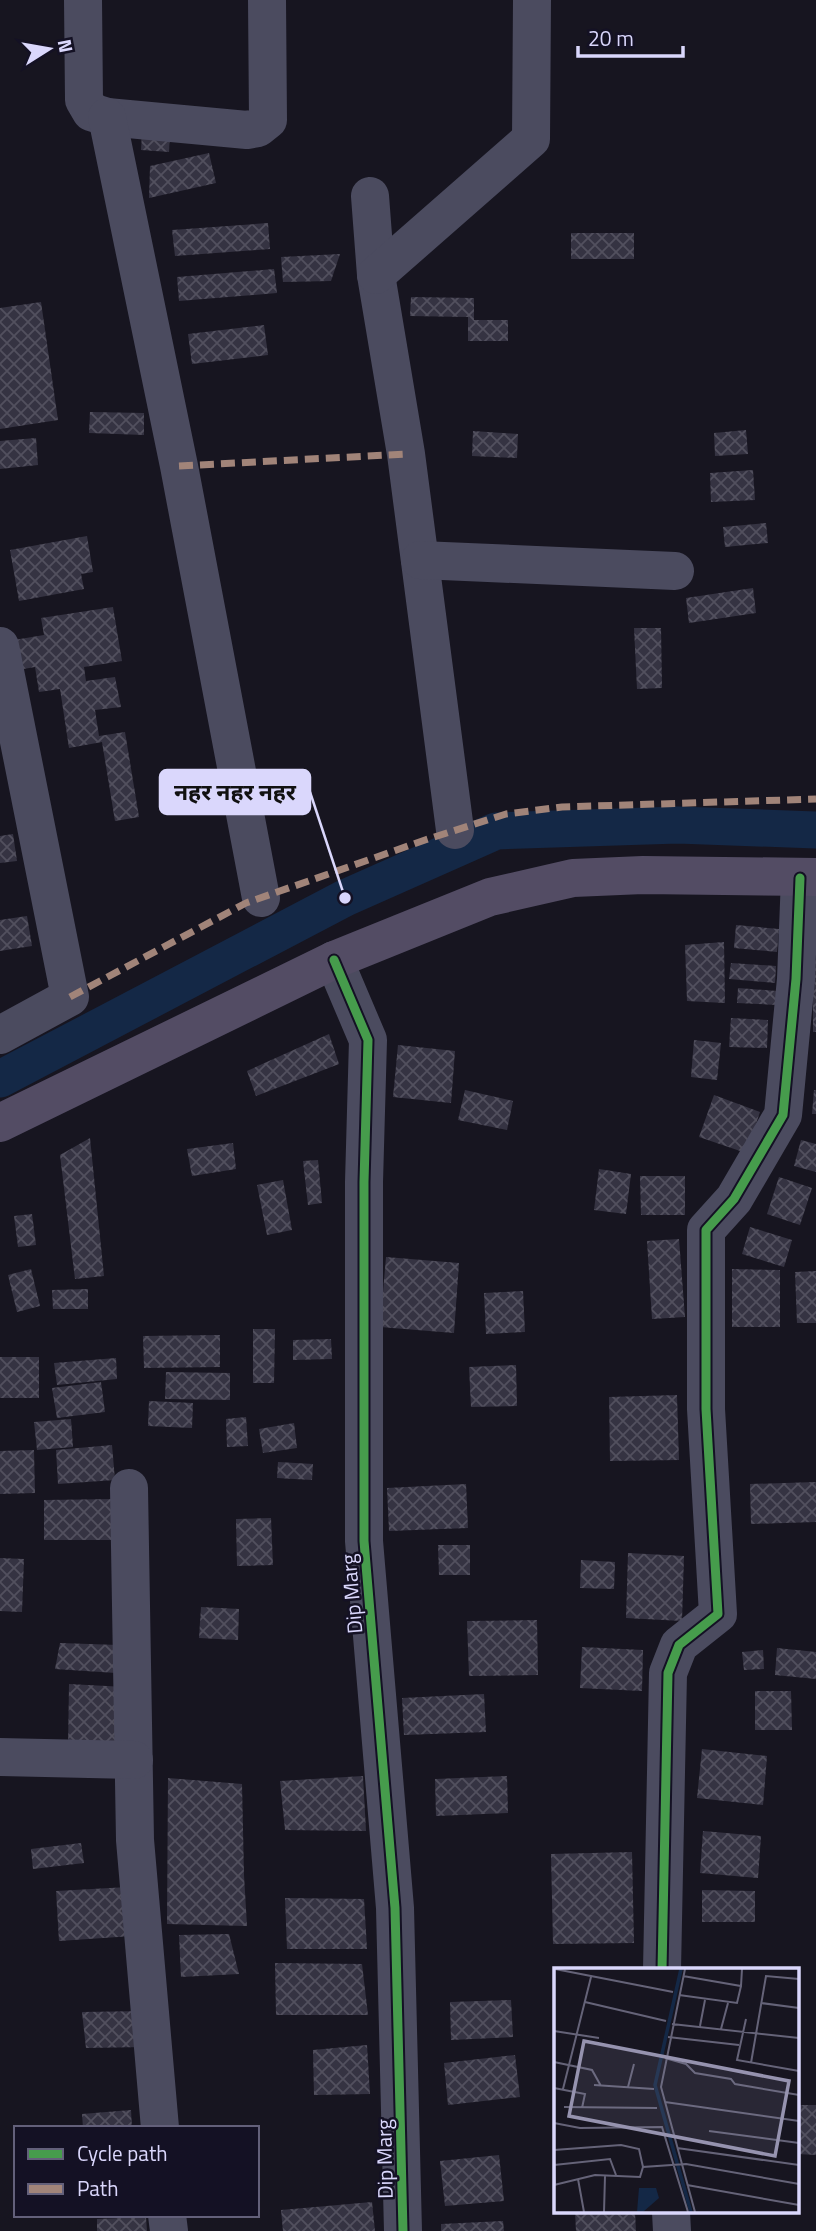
<svg xmlns="http://www.w3.org/2000/svg" width="816" height="2231" viewBox="0 0 816 2231" font-family="'Titillium Web','Noto Sans Devanagari',sans-serif">
<style>
.lines{fill:none;stroke-linecap:round;stroke-linejoin:round}
.canal{stroke:#142846;stroke-width:37}
.building{fill:url(#building-cross-hatch)}
.minor{stroke:#4b4b5f;stroke-width:38}
.major{stroke:#534c64;stroke-width:38}
.quiet{stroke:#a18479;stroke-width:7;stroke-dasharray:14 7;stroke-linecap:butt}
.cycleway-casing{stroke:#141124;stroke-width:13}
.cycleway{stroke:#469c4c;stroke-width:9}
.labels{text-anchor:middle;dominant-baseline:central;stroke-width:5;stroke-linejoin:round;paint-order:stroke}
.street-label{font-size:21px;fill:#dad7fc;stroke:#141124}
.inset-river{fill:none;stroke:#142846;stroke-width:3.5}
.inset-road{fill:none;stroke:#656378;stroke-width:2}
.view{fill:#9693af;fill-opacity:0.15;stroke:#9693af;stroke-width:3.5}
.inset-edge{fill:none;stroke:#dad7fc;stroke-width:3.5}
.leader{fill:none;stroke:#dad7fc;stroke-width:2.5}
.callout-dot{fill:#dad7fc;stroke:#141124;stroke-width:2.5}
.callout{fill:#dad7fc;stroke:#dad7fc;stroke-width:2.5}
.callout-label{font-size:23px;text-anchor:middle;font-weight:bold;fill:#111}
</style>
<defs>
<pattern id="building-cross-hatch" width="8" height="8" patternUnits="userSpaceOnUse" patternTransform="scale(1.75)"><rect width="8" height="8" fill="#353342"/><path d="M0 0l8 8M0 8l8-8" fill="none" stroke="#52505e"/></pattern>
</defs>
<rect width="100%" height="100%" fill="#171520"/>
<g class="lines">
<!-- canal -->
<path class="canal" d="M0,1079L345,898L496,831L678,825L816,830"/>
</g>
<!-- building -->
<g class="building">
<path d="M142,133L170,134L169,152L141,150Z"/>
<path d="M209,153L216,183L149,198L150,166Z"/>
<path d="M268,223L270,249L175,256L172,230Z"/>
<rect x="571" y="233" width="63" height="26"/>
<path d="M340,254L331,281L283,282L281,257Z"/>
<path d="M274,269L277,293L179,301L177,277Z"/>
<path d="M411,297L474,298V320H508V341H468V317L410,316Z"/>
<path d="M41,302L58,420L0,429V308Z"/>
<path d="M264,325L268,355L192,364L188,334Z"/>
<path d="M90,412L144,413V435L89,433Z"/>
<path d="M746,430L748,454L715,456L714,433Z"/>
<path d="M473,431L518,434L517,458L472,456Z"/>
<path d="M36,438L38,465L0,469V441Z"/>
<path d="M753,470L755,500L711,502L710,473Z"/>
<path d="M766,523L768,543L725,547L723,527Z"/>
<path d="M87,536L93,572L81,574L84,589L19,601L10,550Z"/>
<path d="M753,588L756,613L689,623L686,598Z"/>
<path d="M113,607L122,661L84,667L86,681L115,677L121,707L95,710L99,736L125,732L139,817L115,821L102,742L69,748L60,689L39,692L35,667L12,671L8,641L44,635L41,618Z"/>
<path d="M634,628H661L662,688L637,689Z"/>
<path d="M13,834L17,861L0,863V836Z"/>
<path d="M27,916L32,946L0,951V920Z"/>
<path d="M736,925L779,929L777,952L734,948Z"/>
<path d="M724,942L725,1003L687,1001L685,945Z"/>
<rect x="813" y="960" width="3" height="72"/>
<path d="M731,963L776,966L775,983L729,979Z"/>
<path d="M738,988L777,991V1005L737,1003Z"/>
<path d="M731,1018L768,1020L767,1048L729,1047Z"/>
<path d="M329,1034L339,1064L256,1096L247,1071Z"/>
<path d="M694,1040L721,1043L717,1080L691,1077Z"/>
<path d="M398,1045L455,1051L451,1103L393,1097Z"/>
<path d="M465,1090L513,1101L507,1130L458,1120Z"/>
<path d="M814,1090H816V1114H812Z"/>
<path d="M714,1095L760,1112L746,1153L699,1137Z"/>
<path d="M90,1138L104,1276L75,1279L60,1155Z"/>
<path d="M801,1140L816,1144V1172L794,1166Z"/>
<path d="M233,1143L236,1169L192,1176L187,1149Z"/>
<path d="M318,1160L322,1203L308,1205L303,1161Z"/>
<path d="M599,1169L631,1174L626,1214L594,1210Z"/>
<path d="M640,1176H685V1215H641Z"/>
<path d="M779,1177L812,1188L800,1225L767,1214Z"/>
<path d="M283,1180L292,1230L267,1235L257,1185Z"/>
<path d="M32,1214L36,1245L18,1247L14,1216Z"/>
<path d="M750,1227L792,1240L784,1267L742,1254Z"/>
<path d="M679,1239L685,1317L652,1319L647,1241Z"/>
<path d="M386,1257L459,1263L454,1333L380,1327Z"/>
<path d="M31,1269L40,1306L17,1312L8,1275Z"/>
<path d="M732,1269L780,1270V1327H732Z"/>
<path d="M816,1271V1323H797L795,1272Z"/>
<path d="M88,1289V1309H53L52,1290Z"/>
<path d="M523,1291L525,1332L486,1334L484,1293Z"/>
<path d="M253,1329H275L274,1383H253Z"/>
<path d="M220,1335V1367L144,1368L143,1336Z"/>
<path d="M331,1339L332,1359L293,1360V1340Z"/>
<rect x="0" y="1357" width="39" height="41"/>
<path d="M116,1358L117,1379L57,1385L54,1363Z"/>
<path d="M516,1365L517,1406L471,1407L469,1367Z"/>
<path d="M166,1372L230,1373V1400L165,1399Z"/>
<path d="M101,1382L105,1412L57,1418L52,1388Z"/>
<path d="M677,1395L679,1460L610,1461L609,1397Z"/>
<path d="M149,1401L193,1403L192,1428L148,1426Z"/>
<path d="M246,1417L248,1446L227,1447L226,1419Z"/>
<path d="M71,1419L73,1447L37,1450L34,1422Z"/>
<path d="M294,1423L297,1448L263,1453L259,1429Z"/>
<path d="M112,1445L115,1480L58,1484L56,1450Z"/>
<path d="M34,1450L35,1493L0,1494V1451Z"/>
<path d="M278,1462L313,1464L312,1480L277,1478Z"/>
<path d="M816,1482V1522L751,1524L750,1484Z"/>
<path d="M466,1484L468,1528L389,1531L387,1488Z"/>
<path d="M115,1499L116,1540H44V1500Z"/>
<path d="M271,1518L273,1565L237,1566L236,1519Z"/>
<path d="M438,1545H470V1575H439Z"/>
<path d="M628,1553L684,1556L682,1621L626,1618Z"/>
<path d="M0,1558L24,1559L22,1612L0,1611Z"/>
<path d="M581,1560L615,1562L614,1589L580,1588Z"/>
<path d="M201,1607L239,1609L238,1640L199,1638Z"/>
<path d="M537,1620L538,1675L469,1676L467,1621Z"/>
<path d="M60,1643L118,1645L116,1673L55,1669Z"/>
<path d="M582,1647L643,1650L642,1691L580,1688Z"/>
<path d="M777,1648L816,1652V1679L775,1675Z"/>
<path d="M763,1650L764,1669L744,1670L742,1652Z"/>
<path d="M69,1684L125,1687V1750L68,1748Z"/>
<path d="M755,1691H791L792,1730H755Z"/>
<path d="M484,1694L486,1732L404,1735L402,1698Z"/>
<path d="M702,1749L767,1756L763,1805L697,1798Z"/>
<path d="M363,1776L366,1831L285,1830L280,1781Z"/>
<path d="M507,1776L508,1813L436,1816L435,1779Z"/>
<path d="M168,1778L242,1784L244,1875L247,1926L167,1924Z"/>
<path d="M703,1831L761,1836L758,1878L700,1873Z"/>
<path d="M81,1843L84,1863L33,1869L31,1849Z"/>
<path d="M632,1852L634,1943L553,1944L551,1854Z"/>
<path d="M128,1887L133,1936L59,1941L56,1891Z"/>
<path d="M702,1890L755,1891V1922H702Z"/>
<path d="M285,1898L364,1899L367,1949H287Z"/>
<path d="M229,1934L239,1974L181,1977L179,1935Z"/>
<path d="M275,1963L362,1964L368,2015H276Z"/>
<path d="M511,2000L513,2037L451,2040L450,2002Z"/>
<path d="M144,2011L146,2047L86,2048L82,2012Z"/>
<path d="M367,2045L370,2094L314,2095L313,2050Z"/>
<path d="M515,2055L520,2097L448,2105L444,2063Z"/>
<path d="M797,2105H816V2155L797,2154Z"/>
<path d="M131,2110L132,2128H83L82,2114Z"/>
<path d="M499,2155L504,2201L445,2206L440,2161Z"/>
<path d="M372,2202L375,2231H283L281,2210Z"/>
<path d="M575,2212H635L636,2231H576Z"/>
<path d="M146,2217L147,2231H97V2219Z"/>
<path d="M503,2221L504,2231H441V2224Z"/>
</g>
<g class="lines">
<!-- minor -->
<g class="minor">
<path d="M83,0L84,100L91,112L107,117L247,130L258,128L268,120L267,0"/>
<path d="M107,117L179,466L261,898"/>
<path d="M370,196L376,275L406,454L455,830"/>
<path d="M376,275L531,139L532,0"/>
<path d="M420,560L675,571"/>
<path d="M0,646L70,997L0,1035"/>
<path d="M334,960L368,1040L364,1182V1541L395,1908L403,2231"/>
<path d="M129,1488L135,1840L160,2128"/>
<path d="M0,1757L134,1760"/>
<path d="M662,1970L668,1673L679,1645L718,1614L706,1409V1230L734,1199L783,1115L796,979L800,878"/>
<path d="M671,2212L672,2231"/>
<path d="M167,2215L169,2231"/>
</g>
<!-- major -->
<path class="major" d="M0,1123L334,960L490,897L573,878L643,875L816,877"/>
<!-- quiet -->
<g class="quiet">
<path d="M179,466L406,454"/>
<path d="M70,997L246,903L425,840L506,814L562,807L816,799"/>
</g>
<defs>
<g id="cycleway">
<path d="M334,960L368,1040L364,1182V1541L395,1908L403,2231"/>
<path d="M662,1970L668,1673L679,1645L718,1614L706,1409V1230L734,1199L783,1115L796,979L800,878"/>
</g>
</defs>
<!-- cycleway casing -->
<use href="#cycleway" class="cycleway-casing"/>
<!-- cycleway -->
<use href="#cycleway" class="cycleway"/>
</g>
<g class="labels">
<!-- street labels -->
<g class="street-label">
<text transform="translate(351 1594) rotate(-95)">Dip Marg</text>
<text transform="translate(384 2159) rotate(-91)">Dip Marg</text>
</g>
</g>
<!-- overview -->
<g transform="translate(554 1968)">
<rect width="245" height="245" fill="#171520"/>
<path d="M85,220H102L105,230L89,244H83Z" fill="#142846"/>
<path class="inset-river" d="M127,1L101,117L137,244"/>
<path class="inset-road" d="M1,1L119,24M131,1L107,119L141,244M129,8L187,18L188,1M125,27L183,35L187,18M31,34L112,53M207,35L245,40M192,51L183,92L245,103M118,56L245,70M146,58L151,32M167,61L174,35M0,63L45,70M114,69L185,77M111,90L132,96L141,105L177,111L181,116L245,127M0,94L38,102L47,118M197,95L212,8L245,11M40,117L100,121M74,119L80,96M0,120L31,126L28,140M9,121L37,9M111,134L245,153M10,139L103,140M0,155L26,160L108,159L134,244M155,163L245,175M123,180L245,197M0,182L67,177L85,181L89,199M0,191L1,217M0,197L56,191L62,207M24,211L30,244M0,217L41,207L86,209L89,199L132,196L245,216M133,217L245,237M50,244L51,208"/>
<path class="view" d="M30,73L235,113L221,188L15,148Z"/>
<rect width="245" height="245" class="inset-edge"/>
</g>
<!-- callouts -->
<path class="leader" d="M345 898L310 792"/>
<circle class="callout-dot" cx="345" cy="898" r="7"/>
<rect class="callout" x="160" y="770" width="150" height="44" rx="7"/>
<g class="callout-label">
<text x="235" y="800">नहर नहर नहर</text>
</g>
<!-- legend -->
<rect x="14" y="2126" width="245" height="91" fill="#141124" stroke="#63607a" stroke-width="2"/>
<rect x="28" y="2149" width="35" height="10" fill="#469c4c" stroke="#63607a" stroke-width="2"/>
<text x="77" y="2161" font-size="21" fill="#dad7fc">Cycle path</text>
<rect x="28" y="2184" width="35" height="10" fill="#a18479" stroke="#63607a" stroke-width="2"/>
<text x="77" y="2196" font-size="21" fill="#dad7fc">Path</text>
<!-- north arrow -->
<g transform="translate(49 49) rotate(79)" stroke="#141124" stroke-width="5" paint-order="stroke">
<path d="M0-5L12 26L0 18L-12 26Z" fill="#dad7fc"/>
<text y="-10" font-size="19" font-weight="bold" text-anchor="middle" fill="#dad7fc">N</text>
</g>
<!-- scale -->
<path d="M578 46v10h105v-10" fill="none" stroke="#dad7fc" stroke-width="3.5"/>
<text x="588" y="46" font-size="21" fill="#dad7fc" stroke="#141124" stroke-width="5" paint-order="stroke">20 m</text>
</svg>
